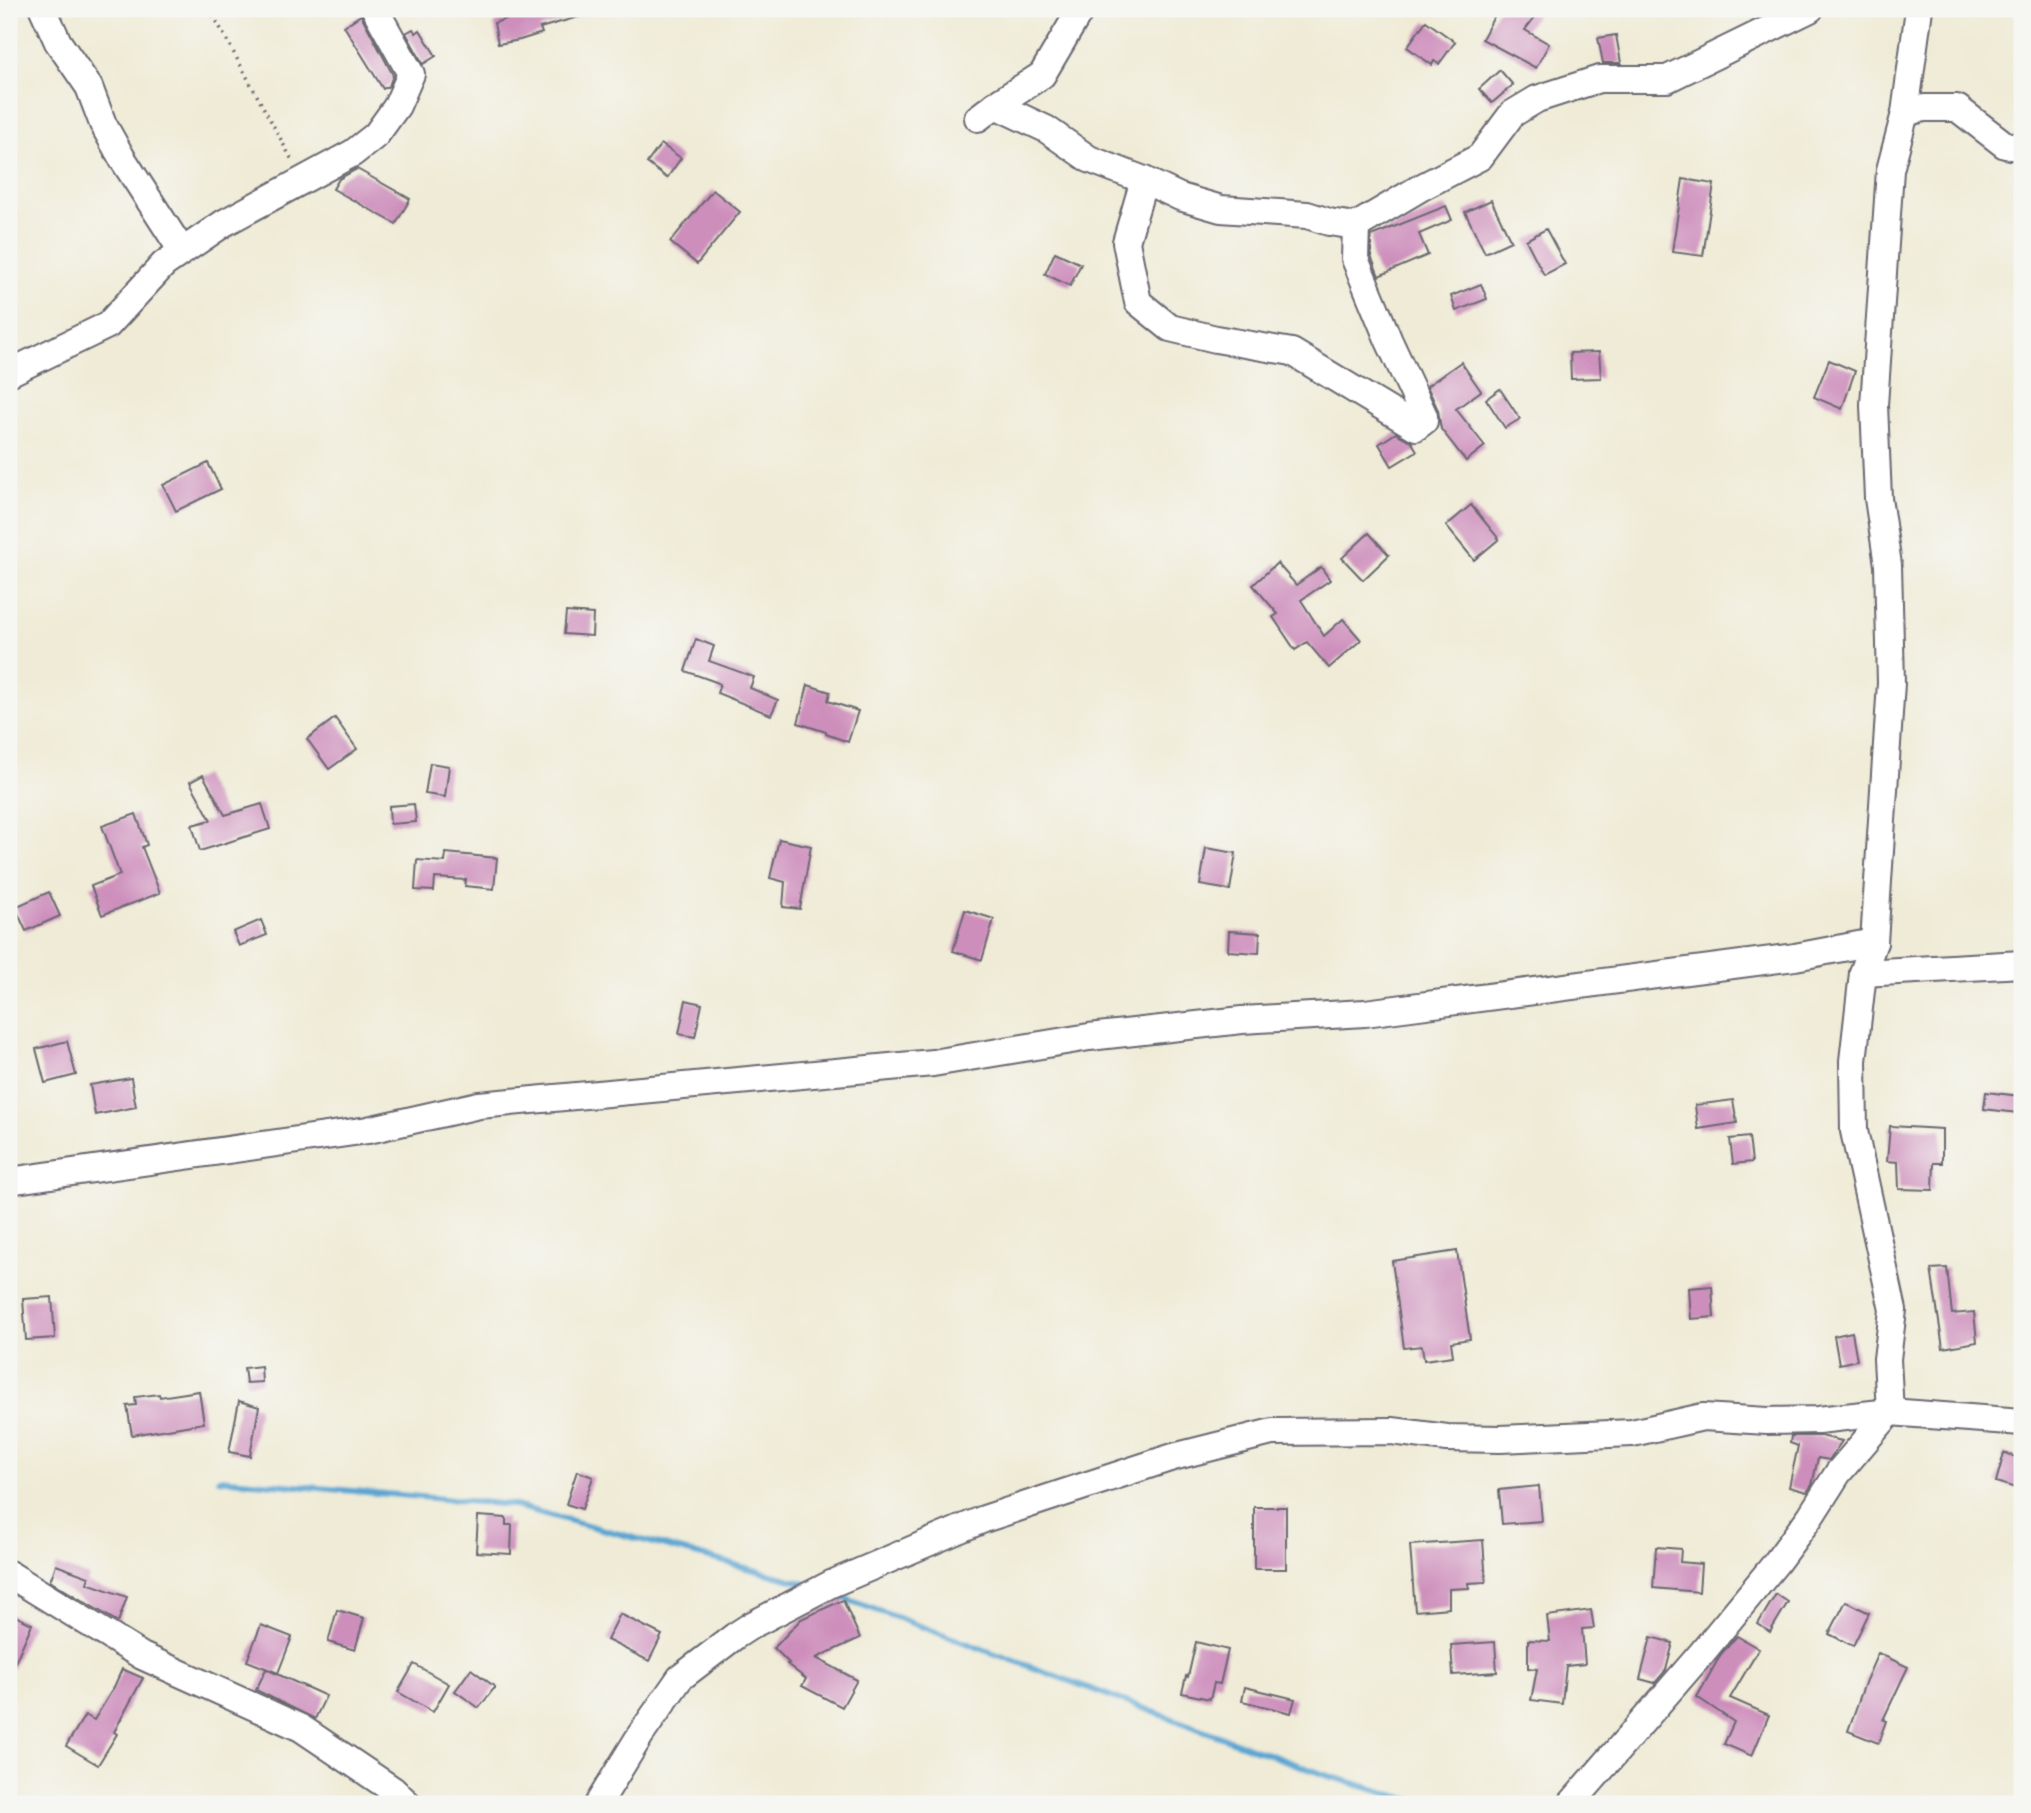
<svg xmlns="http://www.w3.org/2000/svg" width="2031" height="1813" viewBox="0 0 2031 1813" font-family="'Balsamiq Sans',sans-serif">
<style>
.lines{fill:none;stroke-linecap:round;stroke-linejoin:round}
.stream{stroke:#5aa5d2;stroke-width:6}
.building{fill:#cd8ebc}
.minor-casing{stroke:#6a6871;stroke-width:30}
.path{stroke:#6a6871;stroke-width:3.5;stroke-dasharray:2 5;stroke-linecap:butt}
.minor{stroke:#fff;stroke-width:26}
</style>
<rect width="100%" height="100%" fill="#f6f6f2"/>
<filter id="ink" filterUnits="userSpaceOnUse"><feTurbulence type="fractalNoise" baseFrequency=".0143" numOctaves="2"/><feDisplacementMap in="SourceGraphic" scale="14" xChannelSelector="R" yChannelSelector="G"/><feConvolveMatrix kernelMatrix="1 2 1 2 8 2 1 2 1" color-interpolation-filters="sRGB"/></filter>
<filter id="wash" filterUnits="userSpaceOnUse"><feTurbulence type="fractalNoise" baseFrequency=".00686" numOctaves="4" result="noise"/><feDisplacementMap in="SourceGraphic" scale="28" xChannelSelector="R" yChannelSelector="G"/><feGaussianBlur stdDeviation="1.57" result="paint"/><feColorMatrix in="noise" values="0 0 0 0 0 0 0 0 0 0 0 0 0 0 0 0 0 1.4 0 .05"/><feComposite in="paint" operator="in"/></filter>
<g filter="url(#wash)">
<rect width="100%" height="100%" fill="#efebd6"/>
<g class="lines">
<!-- stream -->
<g class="stream">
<path d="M219,1479L512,1505L810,1585"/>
<path d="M830,1593L1325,1775L1424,1804"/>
</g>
</g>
<g id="blocks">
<!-- building -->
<g class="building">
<path d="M536,9H591L592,13L540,28L542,33L520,40L498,44L494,23Z"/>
<path d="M1498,9H1541L1525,30L1549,44L1536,68L1482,39Z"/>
<path d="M361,15L393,75L389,86L383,89L344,26Z"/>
<path d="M1426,21L1455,42L1439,64L1434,61L1432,65L1407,47Z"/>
<path d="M413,29L416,33L420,30L436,56L423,64L406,33Z"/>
<path d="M1616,35L1621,63H1603L1598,38Z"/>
<path d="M1500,70L1513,85L1492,103L1479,89Z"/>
<path d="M661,144L681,158L667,178L647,163Z"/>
<path d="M357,169L410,199L396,224L333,189L339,179Z"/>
<path d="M1683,179L1714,184L1703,256L1672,252Z"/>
<path d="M713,190L740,212L697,264L670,242Z"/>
<path d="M1491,200L1511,241L1485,253L1465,212Z"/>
<path d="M1446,206L1452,220L1419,234L1428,255L1379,276L1371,256V236Z"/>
<path d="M1546,229L1565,264L1544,275L1526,240Z"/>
<path d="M1055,252L1081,264L1070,286L1045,274Z"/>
<path d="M1481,284L1487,299L1456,311L1451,296Z"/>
<path d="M1599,352L1601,378L1571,379L1570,353Z"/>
<path d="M1829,360L1855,371L1842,409L1814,397Z"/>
<path d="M1461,362L1481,391L1456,409L1485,446L1466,461L1441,429L1438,410L1427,386Z"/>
<path d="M1500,389L1520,419L1505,428L1486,399Z"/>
<path d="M1396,433L1411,441L1417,451L1392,466L1379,444Z"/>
<path d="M208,463L221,489L176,511L163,485Z"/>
<path d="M1471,505L1499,539L1474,560L1446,526Z"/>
<path d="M1369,533L1389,555L1363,580L1342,558Z"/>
<path d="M1277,563L1296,585L1321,567L1330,580L1301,600L1324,636L1343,619L1361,640L1329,668L1307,642L1295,650L1273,617L1278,614L1253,585Z"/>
<path d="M566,612L593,614L592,636L564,634Z"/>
<path d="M696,639L714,646L709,661L754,677L750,688L778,700L771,715L717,693L720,684L716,682L685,671Z"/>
<path d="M808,685L830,692L828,701L858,711L848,742L826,734V732L798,723Z"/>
<path d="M335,718L357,749L329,769L307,739Z"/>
<path d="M430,763L449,766L445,797L425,794Z"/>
<path d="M203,775L225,815L262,804L270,829L200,851L192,825L211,820L190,782Z"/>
<path d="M414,804L416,822L390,824L389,806Z"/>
<path d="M136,814L147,845L142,847L160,893L102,915L91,886L120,875L102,826Z"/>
<path d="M779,839L811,846L800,909L783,907L785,882L770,878Z"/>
<path d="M1206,848L1236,853L1230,890L1200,885Z"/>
<path d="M446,853L497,858L494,889L465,886L466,880L435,878L434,891L415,890L417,860L445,862Z"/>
<path d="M49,892L60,916L26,931L15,907Z"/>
<path d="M965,910L994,919L982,960L953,951Z"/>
<path d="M261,920L267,935L239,946L233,932Z"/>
<path d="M1229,931L1260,933L1259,953L1228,951Z"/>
<path d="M686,1000L702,1004L695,1037L679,1034Z"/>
<path d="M67,1041L76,1075L45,1083L36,1049Z"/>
<path d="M131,1078L136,1107L95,1115L90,1085Z"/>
<path d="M1986,1092L2020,1096L2018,1113L1984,1109Z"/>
<path d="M1733,1100L1737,1123L1698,1129L1695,1105Z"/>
<path d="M1890,1126L1942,1129V1163H1934L1933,1190L1899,1189L1898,1162L1887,1161Z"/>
<path d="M1749,1137L1752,1162L1733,1164L1730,1139Z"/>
<path d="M1457,1251L1470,1339L1451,1342L1453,1356L1424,1360L1422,1346L1404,1348L1392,1261Z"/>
<path d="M1947,1268L1952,1314L1974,1312L1977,1342L1943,1348L1931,1269Z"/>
<path d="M1712,1286L1714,1317L1691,1319L1689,1288Z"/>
<path d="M52,1297L55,1338L26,1340L23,1299Z"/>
<path d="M1852,1332L1857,1360L1839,1364L1834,1336Z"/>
<path d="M261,1366L262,1382L246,1383L244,1368Z"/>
<path d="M199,1391L204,1423L132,1435L127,1406L136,1405L135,1397L159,1394L160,1397Z"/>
<path d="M239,1401L259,1407L250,1456L229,1452Z"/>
<path d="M1791,1436H1821L1842,1441L1829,1460L1818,1458L1812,1485L1807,1492L1789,1487L1798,1446L1790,1443Z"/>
<path d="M2004,1453L2022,1459V1490L1996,1482Z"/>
<path d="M577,1471L593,1477L582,1509L566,1504Z"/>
<path d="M1539,1486L1542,1521L1502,1524L1499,1490Z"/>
<rect x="1254" y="1507" width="32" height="62"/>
<path d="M478,1516L506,1518V1525H512L511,1554L476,1552Z"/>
<path d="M1483,1540L1486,1582L1468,1583L1469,1588L1449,1589V1608L1415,1611L1410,1545Z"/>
<path d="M1656,1547L1681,1549L1680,1562L1701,1564L1699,1592L1653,1588Z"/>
<path d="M56,1565L89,1577L87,1583L127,1597L118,1622L50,1581Z"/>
<path d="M1776,1594L1788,1602L1770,1632L1758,1624Z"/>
<path d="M843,1600L860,1638L816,1658L857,1680L842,1707L802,1686L806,1679L787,1664L789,1663L774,1648L801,1619Z"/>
<path d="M1846,1601L1869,1613L1853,1646L1829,1634Z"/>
<path d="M337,1610L364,1618L355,1650L328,1642Z"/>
<path d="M1591,1610L1594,1628L1582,1629L1585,1664L1566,1666L1562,1704L1531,1700L1537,1669L1528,1668V1640L1550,1641L1547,1616Z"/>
<path d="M9,1613L32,1624L9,1676Z"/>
<path d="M620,1614L662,1635L649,1661L607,1640Z"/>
<path d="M261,1625L292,1637L278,1673L247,1661Z"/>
<path d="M1737,1636L1759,1649L1730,1698L1769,1715L1752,1756L1724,1744L1734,1722L1697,1697L1721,1654Z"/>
<path d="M1651,1637L1673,1643L1666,1670L1655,1683L1640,1679Z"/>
<path d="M1196,1642L1228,1650L1220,1684L1214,1683L1210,1699L1182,1693L1186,1676L1188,1677Z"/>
<path d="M1495,1642L1497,1672L1453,1675L1451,1645Z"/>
<path d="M1878,1653L1908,1667L1883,1720L1886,1721L1878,1743L1848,1731L1866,1680Z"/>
<path d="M414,1664L449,1684L433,1712L398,1692Z"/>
<path d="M122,1669L143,1678L114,1732L117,1734L98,1765L66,1746L85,1715L94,1720L114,1687Z"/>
<path d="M266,1669L326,1696L315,1719L256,1690Z"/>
<path d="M471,1669L495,1687L479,1708L455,1691Z"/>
<path d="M1245,1687L1295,1699L1291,1713L1242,1701Z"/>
</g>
</g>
</g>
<g filter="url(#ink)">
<use href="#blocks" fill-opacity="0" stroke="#6a6871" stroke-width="2"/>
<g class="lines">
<defs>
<g id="minor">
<path d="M43,9L58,42L89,87L103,124L122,158L182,251"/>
<path d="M995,105L1042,75L1081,9"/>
<path d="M1905,113L1924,108H1957L2005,145L2022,148"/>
<path d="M978,118L995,105L1046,129L1089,159L1144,180L1180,197L1221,209L1307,215L1329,222L1356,226L1420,188L1480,157L1512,114L1537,99L1599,79H1667L1810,9"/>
<path d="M1144,180L1126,242L1138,302L1170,328L1216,339L1292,352L1416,427L1424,421V416L1389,341L1355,259L1356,226"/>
<path d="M9,373L108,325L164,264L224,223L353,153L376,135L397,106L411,74L375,9"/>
<path d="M1863,973L2022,964"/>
<path d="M9,1181L368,1130L479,1105L933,1063L1089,1037L1242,1020L1365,1013L1795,957L1874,942"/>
<path d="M9,1574L142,1656L301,1728L393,1790L408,1804"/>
<path d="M598,1804L641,1734L680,1678L735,1636L752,1625L831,1584L984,1519L1173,1457L1272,1432L1392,1431L1447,1438L1500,1439L1632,1433L1703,1417L1767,1421L1818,1420L1890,1412L2022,1422"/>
<path d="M1571,1804L1701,1654L1776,1563L1810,1517L1838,1473L1890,1412L1887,1359L1893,1310L1854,1131L1853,1061L1863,973L1874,942L1891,683L1888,565L1878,498L1874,405L1890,170L1905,113L1919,9"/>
</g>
</defs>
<!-- minor casing -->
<use href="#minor" class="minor-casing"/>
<!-- path -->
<path class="path" d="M210,9L292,160"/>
<!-- minor -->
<use href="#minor" class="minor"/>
</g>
</g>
<!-- margin -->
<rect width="2031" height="1813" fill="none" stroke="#f6f6f2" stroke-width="35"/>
</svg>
